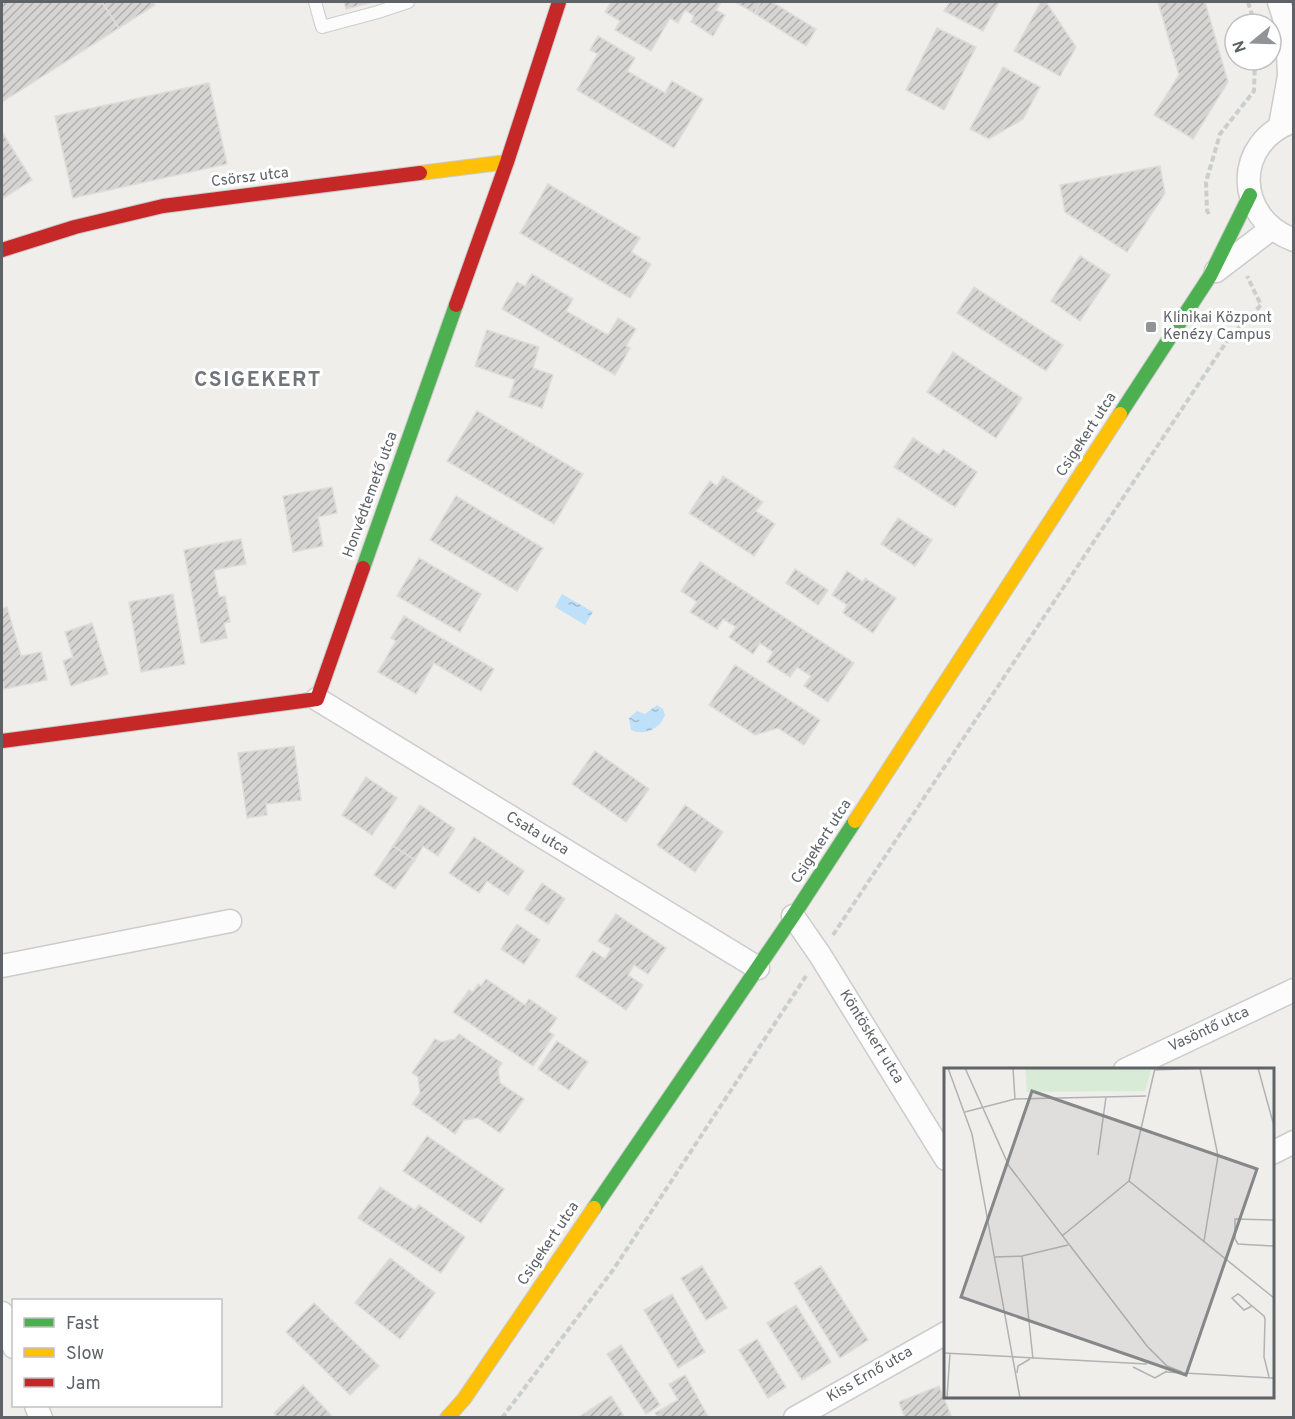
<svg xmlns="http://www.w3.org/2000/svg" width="1295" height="1419" viewBox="0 0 1295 1419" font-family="Overpass,sans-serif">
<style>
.water{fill:url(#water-ripples)}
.building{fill:url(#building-hatch);stroke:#deddd9;stroke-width:1.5}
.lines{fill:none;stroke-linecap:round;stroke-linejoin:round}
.lane-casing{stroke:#cbcccc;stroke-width:14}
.street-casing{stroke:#cbcccc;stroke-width:25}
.fast-casing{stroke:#cacacb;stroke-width:16}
.slow-casing{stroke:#cacacb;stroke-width:16}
.jam-casing{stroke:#cacacb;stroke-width:16}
.path{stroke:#cacfcc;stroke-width:4;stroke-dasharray:6 3;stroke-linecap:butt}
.lane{stroke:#fdfcfc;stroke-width:12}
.street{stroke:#fdfcfc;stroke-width:22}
.fast{stroke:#4caf50;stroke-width:14}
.slow{stroke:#ffc107;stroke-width:14}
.jam{stroke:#c62828;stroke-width:14}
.poi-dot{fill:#919496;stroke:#fff;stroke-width:2}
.labels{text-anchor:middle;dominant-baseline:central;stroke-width:6;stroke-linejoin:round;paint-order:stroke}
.street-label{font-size:15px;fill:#5f6368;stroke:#fff}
.poi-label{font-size:15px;fill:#5f6368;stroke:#fff;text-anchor:start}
.district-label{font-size:21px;font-weight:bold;letter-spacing:1.5px;fill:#70757a;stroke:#fff}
.inset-road{fill:none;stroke:#b1b2b2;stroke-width:1.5}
.view{fill:#84888a;fill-opacity:0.15;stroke:#84888a;stroke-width:3}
.inset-edge{fill:none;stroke:#5f6368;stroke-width:3}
</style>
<defs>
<pattern id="water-ripples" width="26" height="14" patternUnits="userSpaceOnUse" patternTransform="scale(1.5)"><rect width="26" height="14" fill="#bfe0f9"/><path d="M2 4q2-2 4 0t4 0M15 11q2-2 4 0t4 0" fill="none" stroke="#9eb9cd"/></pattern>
<pattern id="building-hatch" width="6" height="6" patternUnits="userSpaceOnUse" patternTransform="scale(1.5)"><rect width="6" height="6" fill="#d6d5d3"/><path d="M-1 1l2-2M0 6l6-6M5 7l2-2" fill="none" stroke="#b1b0af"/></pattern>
</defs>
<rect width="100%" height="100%" fill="#efeeea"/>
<!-- water -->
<g class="water">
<path d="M562,594L593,612L585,625L555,607Z"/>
<path d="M657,705L663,709L665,715C660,729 645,736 631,730L629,718L637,711L645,714Z"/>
</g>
<!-- building -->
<g class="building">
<path d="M2,2H102L119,28L2,102Z"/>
<path d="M102,2H153L155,5L119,28Z"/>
<path d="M344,2H373L346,9Z"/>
<path d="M611,2H721L716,10L725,15L713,36L691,22L694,16L685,10L678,23L670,18L651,51L615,30L620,21L605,12Z"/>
<path d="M735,2H761L754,13Z"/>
<path d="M761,2H772L816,29L806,46L754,13Z"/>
<path d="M950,2H999L983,31L944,11Z"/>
<path d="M1041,2H1046L1076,47L1060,76L1014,51Z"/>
<path d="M1158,2H1205L1228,82L1193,139L1154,115L1179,75Z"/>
<path d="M937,28L976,47L944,110L906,90Z"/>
<path d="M598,36L635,58L627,71L665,93L672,81L703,99L674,148L577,90L598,54L590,50Z"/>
<path d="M1003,67L1040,87L1023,119L989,139L970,129Z"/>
<path d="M209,83L227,164L73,198L55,116Z"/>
<path d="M2,132L32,180L2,199Z"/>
<path d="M1160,166L1165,193L1127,252L1065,212L1060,185Z"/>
<path d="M548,184L640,238L631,252L651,264L630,298L520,233Z"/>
<path d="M1080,256L1110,275L1080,321L1051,301Z"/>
<path d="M532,274L573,299L566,311L608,335L618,318L636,329L626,346L630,348L615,375L502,309L517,282L525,286Z"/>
<path d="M974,287L1063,345L1046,371L957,313Z"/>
<path d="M487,330L539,347L533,368L553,375L542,408L509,397L515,380L475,366Z"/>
<path d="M953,352L1022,398L996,438L927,392Z"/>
<path d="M477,411L583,474L554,524L447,461Z"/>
<path d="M913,438L939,455L943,449L977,472L955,507L894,467Z"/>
<path d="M723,476L763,502L756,511L775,524L754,556L689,513L710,481L717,486Z"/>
<path d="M332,487L337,513L318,517L323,546L293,552L283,496Z"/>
<path d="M456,496L543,548L517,591L430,540Z"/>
<path d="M898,518L932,540L915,566L881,544Z"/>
<path d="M241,539L246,564L214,570L219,597L225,596L230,622L224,623L227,638L201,643L184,550Z"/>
<path d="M419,558L481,594L460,632L397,596Z"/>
<path d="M700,562L854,663L828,702L804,686L811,676L797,667L790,677L767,662L773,652L760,643L753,654L729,637L736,627L723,619L717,629L690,612L697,602L681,591Z"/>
<path d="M795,569L828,590L818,605L786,583Z"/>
<path d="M847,571L863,582L865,578L896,598L873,633L843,613L847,605L832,595Z"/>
<path d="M173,594L185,664L141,672L129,602Z"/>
<path d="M7,607L21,656L41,652L47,680L4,689L2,679V609Z"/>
<path d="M404,616L494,669L481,691L434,663L416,694L378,672L396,641L391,638Z"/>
<path d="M92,623L108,674L71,686L63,661L73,657L65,632Z"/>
<path d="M735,665L820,720L804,745L778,728L755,735L709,705Z"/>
<path d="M294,746L301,800L266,804L267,815L247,818L238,753Z"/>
<path d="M595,751L649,789L626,822L572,784Z"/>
<path d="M366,777L397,798L372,835L342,815Z"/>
<path d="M420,805L455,829L438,856L423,846L415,860L393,846Z"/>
<path d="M685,805L723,832L695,872L657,845Z"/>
<path d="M474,837L524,871L508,895L487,881L479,893L449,873Z"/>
<path d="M393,846L415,860L395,889L374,875Z"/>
<path d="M542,883L565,899L548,924L525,909Z"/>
<path d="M616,914L666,948L648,974L634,965L628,975L643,985L626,1010L576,976L593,951L605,959L611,949L598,941Z"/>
<path d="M517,924L540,940L524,964L501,949Z"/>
<path d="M486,979L525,1005L529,999L557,1018L548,1031L554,1035L533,1066L453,1012L469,990L473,992L478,984L481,986Z"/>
<path d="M459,1034L502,1063L498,1069L500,1083L524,1099L500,1133L478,1118L464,1120L455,1134L412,1104L420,1093L418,1077L412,1073L435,1039L441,1042L455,1039Z"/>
<path d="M557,1041L588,1062L569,1090L538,1069Z"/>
<path d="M427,1136L504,1189L481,1223L403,1171Z"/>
<path d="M380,1187L415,1210L419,1205L465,1237L441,1273L358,1218Z"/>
<path d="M390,1258L435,1293L400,1339L355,1303Z"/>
<path d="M702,1266L727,1308L706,1320L681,1278Z"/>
<path d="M821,1266L868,1340L840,1358L794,1283Z"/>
<path d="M672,1294L705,1352L678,1368L644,1310Z"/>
<path d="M314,1303L379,1366L350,1395L286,1332Z"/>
<path d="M796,1305L831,1362L802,1380L767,1323Z"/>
<path d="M757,1339L786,1387L768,1398L739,1350Z"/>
<path d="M621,1345L660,1405L646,1414L607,1354Z"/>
<path d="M685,1375L709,1418H658L655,1413L678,1400L669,1384Z"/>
<path d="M303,1385L331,1415L328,1418H278L274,1413Z"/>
<path d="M939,1386L952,1418H905L899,1402Z"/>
<path d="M611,1396L625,1418H579V1417Z"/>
</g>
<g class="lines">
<defs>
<path id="lane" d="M315,2L322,27L378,12L408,2"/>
<g id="street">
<path d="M1279,2L1292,43"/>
<path d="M1294,121C1233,142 1234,218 1294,240"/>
<path d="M1280,126L1289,76L1287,29"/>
<path d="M1216,271L1271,229"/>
<path d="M317,699L758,968"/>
<path d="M793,916L820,955L946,1159"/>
<path d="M2,966L230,921"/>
<path d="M1125,1070L1294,990"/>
<path d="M1272,1153L1294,1142"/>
<path d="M2,1313L14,1347"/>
<path d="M36,1406L41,1418"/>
<path d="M795,1418L946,1333"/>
</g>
<g id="fast">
<path d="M1120,414L1210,276L1250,195"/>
<path d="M363,568L456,305"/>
<path d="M594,1208L793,916L855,821"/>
</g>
<g id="slow">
<path d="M420,173L507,162"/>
<path d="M855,821L1120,414"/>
<path d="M447,1418L464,1399L594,1208"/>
</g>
<g id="jam">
<path d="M2,250L75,227L163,206L420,173"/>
<path d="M456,305L507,162L559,2"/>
<path d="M2,741L317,699L363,568"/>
</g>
</defs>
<!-- lane casing -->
<use href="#lane" class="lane-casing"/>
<!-- street casing -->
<use href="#street" class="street-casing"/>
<!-- fast casing -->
<use href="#fast" class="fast-casing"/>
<!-- slow casing -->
<use href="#slow" class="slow-casing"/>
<!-- jam casing -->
<use href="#jam" class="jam-casing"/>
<!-- path -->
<g class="path">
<path d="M1248,2L1255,24"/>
<path d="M1209,214L1207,211L1206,182L1220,134L1254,91L1255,60"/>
<path d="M833,935L1229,338L1261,305L1247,276"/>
<path d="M502,1418L613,1270L806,976"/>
</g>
<!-- lane -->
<use href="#lane" class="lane"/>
<!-- street -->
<use href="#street" class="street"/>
<!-- fast -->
<use href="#fast" class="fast"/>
<!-- slow -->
<use href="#slow" class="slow"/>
<!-- jam -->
<use href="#jam" class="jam"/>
</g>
<!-- markers -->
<rect class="poi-dot" x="1145" y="321" width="12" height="12" rx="3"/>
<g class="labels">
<!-- street labels -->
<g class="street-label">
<text transform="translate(250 178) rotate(-7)">Csörsz utca</text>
<text transform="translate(1087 435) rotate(-57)">Csigekert utca</text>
<text transform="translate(371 495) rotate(-70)">Honvédtemető utca</text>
<text transform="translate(537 834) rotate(31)">Csata utca</text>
<text transform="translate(822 842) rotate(-57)">Csigekert utca</text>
<text transform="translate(1209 1030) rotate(-25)">Vasöntő utca</text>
<text transform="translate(871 1037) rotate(58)">Köntöskert utca</text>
<text transform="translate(549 1244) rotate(-56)">Csigekert utca</text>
<text transform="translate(870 1375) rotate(-30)">Kiss Ernő utca</text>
</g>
<!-- poi labels -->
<g class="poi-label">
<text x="1163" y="318">Klinikai Központ<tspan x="1163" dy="17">Kenézy Campus</tspan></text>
</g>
<!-- district labels -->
<g class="district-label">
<text x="258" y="380">CSIGEKERT</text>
</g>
</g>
<!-- overview -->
<g transform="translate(944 1068)">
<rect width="330" height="330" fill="#efeeea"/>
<path d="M81,0H208L201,23L83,24Z" fill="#d8ebd6"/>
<path class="inset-road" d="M4,0L28,66L76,330M21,0L65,98L203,278L223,298L238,304M69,0L71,31M211,0L185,113L330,230M256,0L274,88L260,173M314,0L330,58M211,2L260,0M21,44L71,31L202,28M154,87L162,29M330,152L291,151V171L294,176L330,178M118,168L185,113M78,188L89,291M51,189L78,188L124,177M308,238L300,242L288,230L294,226L297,228L308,238L320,248L321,251L320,289L325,309M0,285L203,296M189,299L211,310L223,303M222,304L330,310M73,305L74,298L86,291M3,330L6,285"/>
<path class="view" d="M88,23L313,101L242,307L17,229Z"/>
<rect width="330" height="330" class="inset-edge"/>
</g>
<!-- border -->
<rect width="1295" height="1419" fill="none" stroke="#5f6368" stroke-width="6"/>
<!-- legend -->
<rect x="12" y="1299" width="210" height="108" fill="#ffffff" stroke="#bfc1c3" stroke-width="1.5"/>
<rect x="24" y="1318" width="30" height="9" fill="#4caf50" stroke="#bfc1c3" stroke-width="1.5"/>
<text x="66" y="1329" font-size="18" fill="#5f6368">Fast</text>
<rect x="24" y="1348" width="30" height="9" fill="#ffc107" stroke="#bfc1c3" stroke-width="1.5"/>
<text x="66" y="1359" font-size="18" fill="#5f6368">Slow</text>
<rect x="24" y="1378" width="30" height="9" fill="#c62828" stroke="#bfc1c3" stroke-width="1.5"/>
<text x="66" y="1389" font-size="18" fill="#5f6368">Jam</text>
<!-- north arrow -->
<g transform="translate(1253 42) rotate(251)"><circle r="28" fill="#ffffff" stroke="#bfc1c3" stroke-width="1.5"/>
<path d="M0-4.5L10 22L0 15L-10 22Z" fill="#919496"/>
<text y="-9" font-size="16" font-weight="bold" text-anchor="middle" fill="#5f6368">N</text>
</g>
</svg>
